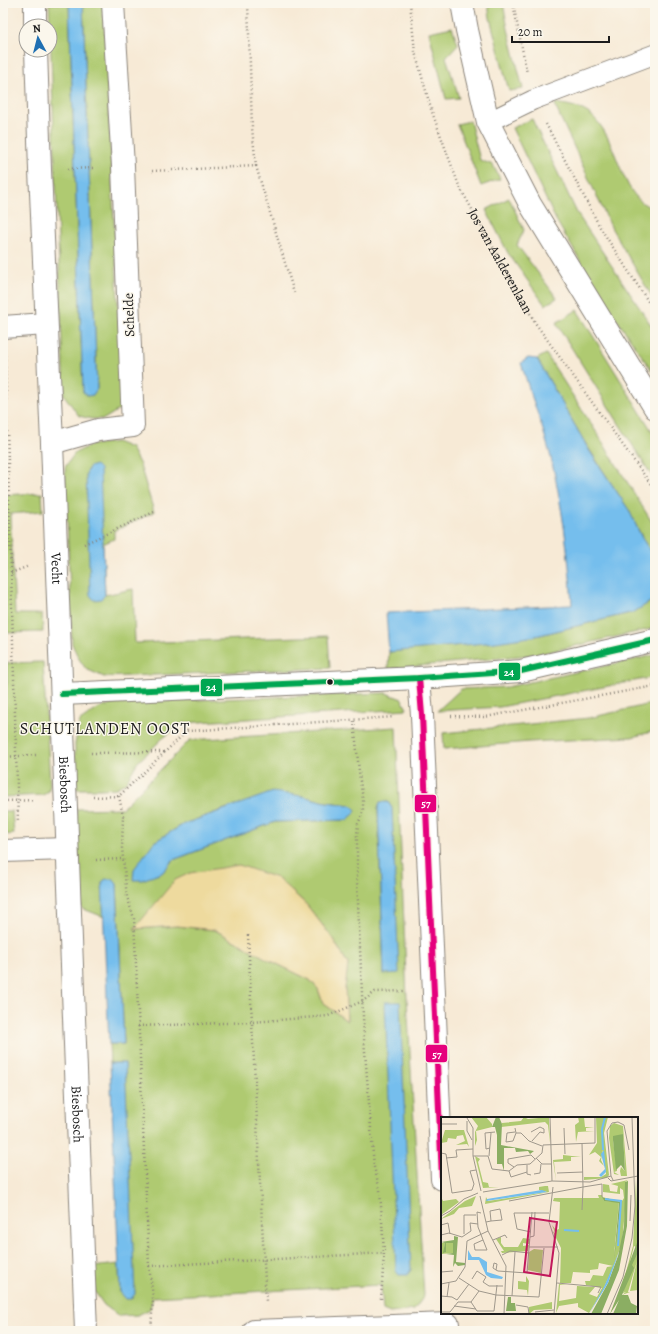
<svg xmlns="http://www.w3.org/2000/svg" width="658" height="1334" viewBox="0 0 658 1334" font-family="Alegreya,serif">
<style>
.green{fill:#afca71;stroke:#667346;fill-rule:evenodd}
.sand{fill:#eeda9e;stroke:#857b5d}
.water{fill:#74beed;stroke:#486d84}
.lines{fill:none;stroke-linecap:round;stroke-linejoin:round}
.lane-casing{stroke:#8a8379;stroke-width:21}
.street-casing{stroke:#8a8379;stroke-width:24}
.secondary-casing{stroke:#8a8379;stroke-width:24}
.path{stroke:#8a8379;stroke-width:2.5;stroke-dasharray:1 3;stroke-linecap:butt}
.lane{stroke:#fff;stroke-width:19}
.street{stroke:#fff;stroke-width:22}
.secondary{stroke:#fff;stroke-width:22}
.bus-1-casing{stroke:#fbf7ec;stroke-width:9}
.bus-2-casing{stroke:#fbf7ec;stroke-width:9}
.bus-1{stroke:#e5007d;stroke-width:6}
.bus-2{stroke:#00a651;stroke-width:6}
.bus-dot{fill:#1c1c1c;stroke:#fbf7ec;stroke-width:1.5}
.labels{text-anchor:middle;dominant-baseline:central;stroke-width:3;stroke-linejoin:round;paint-order:stroke}
.street-label{font-size:14px;fill:#1c1c1c;stroke:#fbf7ec}
.quarter-label{font-size:16px;letter-spacing:1px;fill:#1c1c1c;stroke:#fbf7ec}
.inset-river{fill:none;stroke:#74beed;stroke-width:2}
.inset-road{fill:none;stroke:#9f988c;stroke-width:1}
.view{fill:#c2185b;fill-opacity:0.15;stroke:#c2185b;stroke-width:2}
.inset-edge{fill:none;stroke:#1c1c1c;stroke-width:2}
.line-badge{stroke:#fbf7ec;stroke-width:1.5}
.badge-label{font-size:11px;text-anchor:middle;font-weight:bold;fill:#fff}
</style>
<rect width="100%" height="100%" fill="#fbf7ec"/>
<filter id="ink" filterUnits="userSpaceOnUse"><feTurbulence type="fractalNoise" baseFrequency=".025" numOctaves="2"/><feDisplacementMap in="SourceGraphic" scale="8" xChannelSelector="R" yChannelSelector="G"/><feConvolveMatrix kernelMatrix="1 2 1 2 8 2 1 2 1" color-interpolation-filters="sRGB"/></filter>
<filter id="wash" filterUnits="userSpaceOnUse"><feTurbulence type="fractalNoise" baseFrequency=".012" numOctaves="4" result="noise"/><feDisplacementMap in="SourceGraphic" scale="16" xChannelSelector="R" yChannelSelector="G"/><feGaussianBlur stdDeviation="0.9" result="paint"/><feColorMatrix in="noise" values="0 0 0 0 0 0 0 0 0 0 0 0 0 0 0 0 0 1.4 0 .05"/><feComposite in="paint" operator="in"/></filter>
<g filter="url(#wash)">
<rect width="100%" height="100%" fill="#f7ead6"/>
<!-- green -->
<g class="green">
<path d="M49,3H69L83,392L97,389L83,3H103L123,399L120,409L104,419H92L79,416L64,395Z"/>
<path d="M488,3H503L508,29L523,89L509,91L490,18Z"/>
<path d="M452,27L458,44L446,57L459,98L446,99L429,32Z"/>
<path d="M555,103C567,105 577,106 588,113C620,134 617,199 655,209V302L612,229L556,108Z"/>
<path d="M532,119L578,215L655,331V375L604,301L556,220L512,128Z"/>
<path d="M470,121L480,160L493,165L500,179L481,186L457,124Z"/>
<path d="M509,198L524,230L517,245L557,298L545,305L508,253L486,210Z"/>
<path d="M577,310L655,436V481L556,323Z"/>
<path d="M546,354L595,430L655,527V561L624,503L584,441L537,359Z"/>
<path d="M116,442L131,448L140,465L154,512L114,531V539L103,544L105,595L133,589L135,643L328,636L330,668L104,677L86,669L79,659L72,644L65,467L75,453L91,445Z"/>
<path d="M42,493L43,511L10,514L15,614H42L43,632L5,633L3,608V495Z"/>
<path d="M655,599V628L539,654L388,669L389,652L536,636L634,612Z"/>
<path d="M655,655V677L500,707L437,711L461,689L507,687Z"/>
<path d="M43,662L50,785L48,792L43,795L3,797V684H7L6,663Z"/>
<path d="M386,693L402,699L407,709L183,723L163,738L137,763L126,782L116,788L101,789H75V744L80,721L99,708L121,702L167,701Z"/>
<path d="M655,703V731L632,737L529,742L444,749L443,733L589,718Z"/>
<path d="M396,727L407,1000L424,1296L414,1310L390,1313L383,1310L381,1285L153,1297L150,1309L138,1315L119,1316L104,1305L95,1292L92,1267L119,1264L120,1292L125,1063H110L109,1044H124L117,884L102,882L104,917L81,908L76,809L122,808L190,740ZM302,796L326,802L351,805L347,820L275,822L173,860L162,873L154,842L184,824L233,806ZM380,802H388L392,808L384,974L378,808ZM277,878L306,904L331,936L348,964L345,988L347,1021L323,1003L318,989L310,980L269,960L215,930L177,926L135,929Z"/>
<path d="M3,811H12L14,834L3,835Z"/>
</g>
<!-- sand -->
<path class="sand" d="M239,865L277,878L306,904L331,936L348,964L345,988L347,1021L323,1003L318,989L310,980L269,960L215,930L177,926L134,929L175,880L190,873Z"/>
<!-- water -->
<g class="water">
<path d="M69,3H83L97,389L93,395L88,396L83,392Z"/>
<path d="M528,358L537,359L589,450L629,510L642,538L654,557L655,559V599L634,612L536,636L496,642L389,652L386,613L572,605C569,554 562,504 550,454C542,423 530,394 521,363Z"/>
<path d="M96,465L100,469L105,595L101,599L94,600L90,595L86,474L89,467Z"/>
<path d="M273,792L302,796L326,802L351,805L356,810L354,814L347,820L275,822L173,860L162,873L142,880H133L134,869L154,842L184,824Z"/>
<path d="M380,802H388L392,808L399,973L384,974L378,808Z"/>
<path d="M106,879H113L117,884L124,1044H109L102,882Z"/>
<path d="M385,1002H400L411,1270L407,1275H399L396,1271Z"/>
<path d="M110,1063H125L135,1294L131,1299H126L120,1292Z"/>
</g>
</g>
<g filter="url(#ink)">
<g class="lines">
<defs>
<path id="lane" d="M488,122L533,100L655,54"/>
<g id="street">
<path d="M35,3V26"/>
<path id="s2" d="M36,50L40,170L52,443L86,1331"/>
<path d="M3,327L46,324"/>
<path d="M52,443L98,430L133,426L123,166L113,3"/>
<path d="M419,678L422,715L442,1179"/>
<path d="M62,694L419,678L521,671L655,640"/>
<path d="M3,851L67,849"/>
<path d="M254,1331L448,1324"/>
</g>
<path id="secondary" d="M462,3L467,30L488,122L530,204L655,408"/>
</defs>
<!-- lane casing -->
<use href="#lane" class="lane-casing"/>
<!-- street casing -->
<use href="#street" class="street-casing"/>
<!-- secondary casing -->
<use href="#secondary" class="secondary-casing"/>
<!-- path -->
<g class="path">
<path id="s1" d="M410,3L415,52L431,109L459,186L536,324L655,490"/>
<path d="M513,3L527,73"/>
<path d="M546,124L601,229L655,312"/>
<path d="M256,166L294,293"/>
<path d="M68,169L95,168"/>
<path d="M152,171L256,166L252,128L248,3"/>
<path d="M5,355L18,822"/>
<path d="M84,544L154,512"/>
<path d="M11,573L29,566"/>
<path d="M451,716L485,717L655,686"/>
<path d="M354,721L360,781L363,799V812L358,824L357,836V880L364,1039L374,1167L380,1190L384,1253L381,1299"/>
<path d="M91,753L164,752"/>
<path d="M3,757L36,755"/>
<path d="M119,796L123,816L122,848L127,897L134,918L149,1266L153,1297L151,1331"/>
<path d="M93,797L119,796L187,731L394,717"/>
<path d="M3,801L38,800"/>
<path d="M96,860L123,859"/>
<path d="M248,935L252,1022L328,1016L363,1001L375,992L406,991"/>
<path d="M138,1026L252,1022L266,1302"/>
<path d="M149,1266L384,1253"/>
</g>
<!-- lane -->
<use href="#lane" class="lane"/>
<!-- street -->
<use href="#street" class="street"/>
<!-- secondary -->
<use href="#secondary" class="secondary"/>
<defs>
<path id="bus-1" d="M419,678L422,715L442,1179"/>
<path id="bus-2" d="M62,694L419,678L521,671L655,640"/>
</defs>
<!-- bus-1 casing -->
<use href="#bus-1" class="bus-1-casing"/>
<!-- bus-2 casing -->
<use href="#bus-2" class="bus-2-casing"/>
<!-- bus-1 -->
<use href="#bus-1" class="bus-1"/>
<!-- bus-2 -->
<use href="#bus-2" class="bus-2"/>
</g>
</g>
<!-- markers -->
<circle class="bus-dot" cx="330" cy="682" r="3.5"/>
<g class="labels">
<!-- street labels -->
<g class="street-label">
<text stroke="none"><textPath href="#s1" startOffset="276">Jos van Aalderenlaan</textPath></text>
<text transform="translate(129 315) rotate(-92)">Schelde</text>
<text stroke="none"><textPath href="#s2" startOffset="519">Vecht</textPath></text>
<text stroke="none"><textPath href="#s2" startOffset="735">Biesbosch</textPath></text>
<text stroke="none"><textPath href="#s2" startOffset="1065">Biesbosch</textPath></text>
</g>
<!-- quarter labels -->
<g class="quarter-label">
<text x="105" y="729">SCHUTLANDEN OOST</text>
</g>
</g>
<!-- overview -->
<g transform="translate(441 1117)">
<rect width="197" height="197" fill="#f7ead6"/>
<path d="M30,0H45L51,7V10L35,14L36,23L34,29V15L37,9ZM83,0L87,2L108,0L109,26L107,8L104,5L60,10L61,6L80,4ZM137,0H143L144,10H153L145,11V14H154L137,15L135,25L134,8L138,5ZM155,0H167L163,16L168,58L166,61L143,63V60H160L165,57L162,33L160,43L163,49L158,44L160,40L154,35L148,38L156,26ZM173,6L182,9L186,59H180L179,54L180,50L184,54L182,17L172,23L176,54L173,55L178,58L173,57L168,21L169,9ZM4,13H23L28,30L26,27L15,28L24,24L22,18L16,19L15,22L7,21L6,25L0,26ZM122,38L140,40H130V44L113,45L115,64L112,43L122,42ZM34,39L39,42L37,45L42,65L47,66L48,70H58L42,71ZM195,62L197,124L195,130L193,129L188,149L180,174L169,197L181,170L192,129ZM187,63L184,65V93L181,126L173,148L161,175L148,196L137,190V186L118,189L115,196L118,167L126,168H119L118,184L135,181L136,169L154,170L148,177L156,180L161,171L145,168L144,164H149L152,158L162,159L166,150L172,149L158,146L157,152L149,153V156L132,155L130,166H119L120,131L111,113L115,118L111,108L115,113L118,112L119,85L112,84L113,81H158L157,78H161L163,84L178,85L173,139L180,85L163,81L181,84L183,81L182,73L179,71V77L162,75V67L168,68L169,74L176,75L177,69L170,67ZM104,69H107L108,75L44,87L45,80L47,84L106,75L98,73V70ZM35,79L31,89L18,91L13,97L0,102L24,84ZM0,80L2,84L15,82L18,85L0,98ZM60,120V126L63,130H77L82,121L89,122L88,127L82,126V129L88,128L87,134L61,136L60,134H63L55,122ZM0,126H4L3,137L5,126H12V136L0,137ZM93,132L102,133L100,156L87,153L88,135ZM197,135V173L189,174L196,144L187,175H189L181,178L185,175L182,176L193,139ZM85,159L88,164L87,179L86,173L77,172V164L85,165ZM111,185V192L93,193L88,197V190Z" fill="#afca71"/>
<path d="M55,0H58L61,7L60,28L93,34L89,37L87,34L75,35L74,31H63V54L61,47H56V18L54,10H51ZM182,17L184,54L180,48L175,53L172,23V19ZM187,64L186,109L178,153L160,197H150L167,166L177,139L183,110L184,65ZM161,80L180,85L173,143L178,86L163,84ZM13,119L17,120L15,145L24,146V148L17,149L14,146L12,150L13,138L5,137L12,136V126H5V135L2,136L4,126L0,125L13,123ZM197,123V135L191,148L193,151L181,178H187L190,186L196,189L195,197H172L178,183L169,197ZM67,180H70V186H74L75,194H65Z" fill="#8bae63"/>
<path d="M163,33L165,55L160,60L158,58L164,52L160,37ZM101,73L106,75L45,84L46,82ZM27,133L31,140H38L46,145V155L62,160L61,162L50,161L45,158L38,143H27ZM178,135L167,166L148,197L163,170Z" fill="#74beed"/>
<path class="inset-river" d="M162,33L161,12L164,0M164,82L180,84L177,129M123,113L138,114"/>
<path class="inset-road" d="M109,0L111,64M26,1L32,11V39L40,74M26,4V14L31,23M1,7H16M74,11L75,16H80L88,24L101,29M123,11L124,37M74,15L66,16L65,25L72,24L75,16M90,15L99,10L103,12V16L99,15L91,24M49,31L45,32L44,16L54,15M0,36L5,37L11,76L31,73L33,67L29,54L35,53M32,39H47L51,52L68,54L76,48L89,47L101,36L102,28L154,26V0M48,39L50,16M5,41L16,40L15,33L32,32M95,41L101,47H111M86,48V57L90,58M73,50L67,46V42L90,38L94,42M68,54L70,60L86,55M116,56L142,55M93,57L99,56L100,47M170,59L166,14L171,6L177,5L183,8L188,33M167,61L170,64L197,59M112,70L108,105L118,136L113,197M42,75L111,64L149,65L170,59L172,63M39,79L47,114L65,149L63,197M68,84L142,70L141,26M141,93L142,70L161,67V80M40,96L36,95L37,110L46,133H34L33,127L42,123M0,99L9,94L23,82L37,76M189,104L190,78M45,105L50,104L49,94L59,92L61,103L50,104M0,108L7,106L9,117M90,115L76,112L73,96H108M23,117V98H35M0,118L8,116L21,120M21,120L30,114L29,106L37,107M89,120L93,119L94,95M52,123L64,118L66,121M88,130H117M61,138L69,134L88,136M55,153L56,147L53,146L52,151L55,153L57,154L101,157M0,155L12,154M86,156L91,95M18,161L38,174L55,178L98,180L103,131M31,162L36,154L45,160L42,165L48,169H62M116,166L160,170L157,176M0,167L15,164L24,150L26,124L47,114M0,179L11,180L16,183L28,167M71,179L74,135M6,180L8,166M30,185L36,194H53L56,168M75,188L87,190L88,197M13,189L35,192M0,195H9L17,185H30L38,174M94,195L113,193M166,197L182,160L191,121L194,89L191,0"/>
<path class="view" d="M89,101L116,105L109,159L83,155Z"/>
<rect width="197" height="197" class="inset-edge"/>
</g>
<g class="line-badge">
<rect x="498" y="662" width="23" height="19" rx="4" fill="#00a651"/>
<rect x="200" y="678" width="23" height="19" rx="4" fill="#00a651"/>
<rect x="414" y="794" width="23" height="19" rx="4" fill="#e5007d"/>
<rect x="425" y="1044" width="23" height="19" rx="4" fill="#e5007d"/>
</g>
<g class="badge-label">
<text x="509" y="676">24</text>
<text x="211" y="691">24</text>
<text x="426" y="807">57</text>
<text x="437" y="1058">57</text>
</g>
<!-- margin -->
<rect width="658" height="1334" fill="none" stroke="#fbf7ec" stroke-width="16"/>
<!-- north arrow -->
<g transform="translate(38 38) rotate(353)"><circle r="19" fill="#fbf7ec" stroke="#a29f99"/>
<path d="M0-3L7 15L0 10L-7 15Z" fill="#1f6fb2"/>
<text y="-6" font-size="11" font-weight="bold" text-anchor="middle" fill="#1c1c1c">N</text>
</g>
<!-- scale -->
<path d="M512 36v6h97v-6" fill="none" stroke="#1c1c1c" stroke-width="2"/>
<text x="518" y="36" font-size="12" fill="#1c1c1c" stroke="#fbf7ec" stroke-width="3" paint-order="stroke">20 m</text>
</svg>
